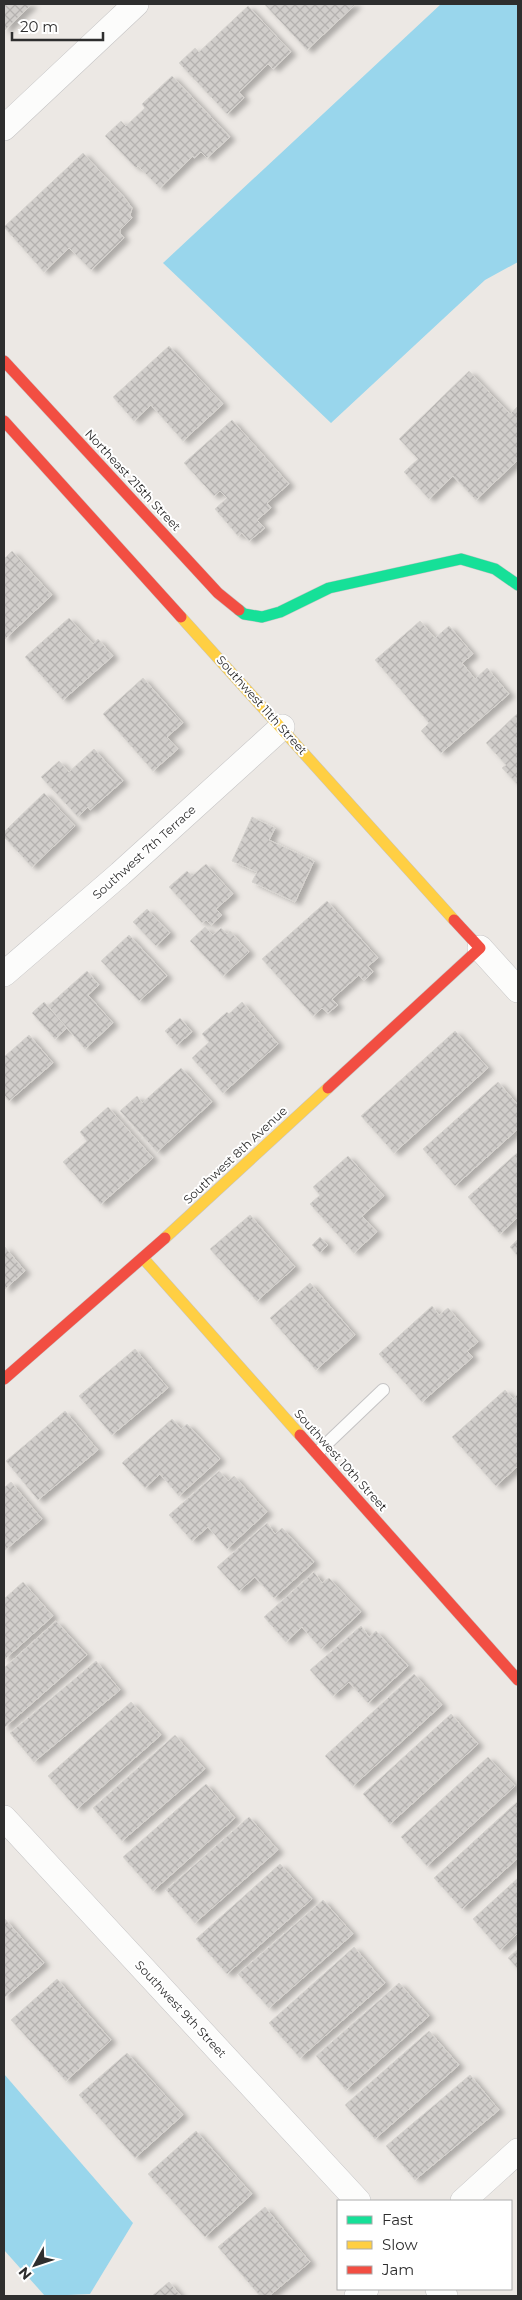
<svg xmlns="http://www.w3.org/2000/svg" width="522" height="2300" viewBox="0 0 522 2300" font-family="Montserrat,sans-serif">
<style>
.water{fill:#99d6ec}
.building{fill:url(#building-cross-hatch);stroke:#d7d4d0;filter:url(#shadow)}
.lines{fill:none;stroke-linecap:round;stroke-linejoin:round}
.lane-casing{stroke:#c5c4c5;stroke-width:14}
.street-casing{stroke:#c5c4c5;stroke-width:26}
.fast-casing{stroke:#c5c4c5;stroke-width:12}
.slow-casing{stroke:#c5c4c5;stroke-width:12}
.jam-casing{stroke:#c5c4c5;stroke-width:12}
.lane{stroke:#fcfcfb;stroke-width:12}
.street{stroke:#fcfcfb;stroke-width:25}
.fast{stroke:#16e098;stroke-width:11}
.slow{stroke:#ffcf43;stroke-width:11}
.jam{stroke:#f24e42;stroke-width:11}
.labels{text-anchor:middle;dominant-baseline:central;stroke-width:4;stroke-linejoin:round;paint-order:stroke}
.street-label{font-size:12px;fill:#2e2e2e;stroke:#fff}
</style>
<defs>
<pattern id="building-cross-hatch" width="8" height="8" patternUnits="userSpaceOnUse" patternTransform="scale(1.25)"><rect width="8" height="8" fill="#d1cecb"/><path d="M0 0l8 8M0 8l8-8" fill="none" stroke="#b4b1af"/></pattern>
<filter id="shadow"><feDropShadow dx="5.5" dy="3" stdDeviation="2.5" flood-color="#0004"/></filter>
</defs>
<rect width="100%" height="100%" fill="#ece8e4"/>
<!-- water -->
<g class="water">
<path d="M441,4H518V262L485,280L331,423L163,263Z"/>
<path d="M4,2074L133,2223L90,2294L45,2296L4,2250Z"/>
</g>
<!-- building -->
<g class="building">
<path d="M4,4H32L4,31Z"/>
<path d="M264,4H356L307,50Z"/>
<path d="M248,6L291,52L273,69L268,64L239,92L244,98L227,114L179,63L195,48L199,52Z"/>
<path d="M172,76L230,137L207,158L201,152L194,158L193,156L160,188L138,166L136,168L105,136L121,121L126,126L145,108L142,104Z"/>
<path d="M83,153L124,197L132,208L130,215L132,218L120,230V233L124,238L91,270L69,248L44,272L4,227Z"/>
<path d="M169,346L223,404L183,441L151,405L134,421L113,397Z"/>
<path d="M469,371L510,414L518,406V460L476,500L453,476L429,499L404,472L418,459L399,439Z"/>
<path d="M232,420L289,484L267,503L271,508L257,520L265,528L249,541L242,533L238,536L215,509L227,498L220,491L214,496L184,463Z"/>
<path d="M12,551L52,595L4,640V559Z"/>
<path d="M69,618L93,644L98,639L113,656L63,700L25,657Z"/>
<path d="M420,621L435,638L449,626L473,654L462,663L475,679L487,668L509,694L441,753L421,731L429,723L375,660Z"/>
<path d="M143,678L183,723L167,737L178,749L153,771L103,714Z"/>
<path d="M518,713V785L502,768L506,765L486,743Z"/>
<path d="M94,749L123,781L90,810L88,807L78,817L41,777L59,761L69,772Z"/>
<path d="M44,793L75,826L32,867L4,837V832Z"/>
<path d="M252,817L275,828L269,840L314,861L295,902L252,882L257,872L232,861Z"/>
<path d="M206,864L233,894L216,909L222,915L211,925L206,920L202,923L169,887L187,871L192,876Z"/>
<path d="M327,901L378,958L368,966L373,972L364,981L359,975L332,999L338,1005L328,1013L322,1008L313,1016L262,959Z"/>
<path d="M147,909L170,933L156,946L133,922Z"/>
<path d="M205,927L213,935L221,928L227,934L230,931L249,952L223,976L190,941Z"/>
<path d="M129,935L167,976L139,1001L101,961Z"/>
<path d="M87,971L99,985L88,995L113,1023L85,1049L48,1006Z"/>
<path d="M44,1002L67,1028L55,1039L32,1013Z"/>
<path d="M242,1002L278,1044L223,1093L192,1058L209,1042L202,1034L227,1012L229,1014Z"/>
<path d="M180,1018L192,1032L177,1045L165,1031Z"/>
<path d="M455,1031L488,1068L394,1153L361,1116Z"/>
<path d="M29,1035L53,1063L9,1101L4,1095V1057Z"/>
<path d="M181,1068L212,1102L157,1152L120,1111L137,1096L142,1103Z"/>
<path d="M498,1082L518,1105V1129L455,1186L423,1149Z"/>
<path d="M108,1107L153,1158L101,1204L63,1162L87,1141L80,1132Z"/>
<path d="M518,1152V1217L500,1234L468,1197Z"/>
<path d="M348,1156L384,1196L362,1216L377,1232L354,1253L310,1204L320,1195L313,1187Z"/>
<path d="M250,1215L295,1267L257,1301L210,1249Z"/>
<path d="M320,1237L328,1245L320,1253L312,1245Z"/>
<path d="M518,1239V1256L510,1247Z"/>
<path d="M4,1246L25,1271L4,1290Z"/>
<path d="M310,1283L355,1335L316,1370L270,1318Z"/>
<path d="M432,1306L439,1315L448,1308L478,1342L467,1351L473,1357L422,1402L379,1354Z"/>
<path d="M135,1349L168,1388L112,1435L79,1396Z"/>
<path d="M505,1390L513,1399L518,1394V1466L496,1486L452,1437Z"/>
<path d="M65,1411L98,1450L38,1500L6,1461Z"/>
<path d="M172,1419L181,1429L187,1424L220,1459L179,1496L160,1474L145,1488L122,1463Z"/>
<path d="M219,1471L228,1481L234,1476L267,1512L227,1549L208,1527L192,1541L169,1515Z"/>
<path d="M11,1482L42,1519L4,1551V1488Z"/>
<path d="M267,1523L275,1534L282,1528L314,1562L274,1598L255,1577L239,1591L217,1567Z"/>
<path d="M314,1572L322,1583L329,1578L361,1612L321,1649L302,1627L286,1642L264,1617Z"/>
<path d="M23,1582L53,1616L4,1660V1599Z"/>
<path d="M56,1621L87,1655L4,1728V1668Z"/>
<path d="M361,1626L369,1637L376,1631L408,1666L368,1703L349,1682L333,1696L310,1670Z"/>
<path d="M96,1661L120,1690L34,1762L10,1733Z"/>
<path d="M414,1674L442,1705L353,1786L325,1756Z"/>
<path d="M131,1702L161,1735L77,1809L48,1776Z"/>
<path d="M451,1714L478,1744L390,1824L363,1794Z"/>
<path d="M175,1735L205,1769L122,1841L93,1808Z"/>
<path d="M488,1757L515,1786L427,1866L401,1837Z"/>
<path d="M206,1784L235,1818L153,1891L123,1857Z"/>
<path d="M518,1801V1858L462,1909L434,1878Z"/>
<path d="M249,1817L278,1850L195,1923L166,1890Z"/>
<path d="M280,1864L312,1899L227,1974L196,1939Z"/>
<path d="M518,1878V1933L500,1950L473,1919Z"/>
<path d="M323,1900L353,1934L269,2008L238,1974Z"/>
<path d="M4,1918L44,1963L4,1998Z"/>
<path d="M354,1947L385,1983L300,2058L269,2023Z"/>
<path d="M518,1949V1969L508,1958Z"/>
<path d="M57,1979L111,2040L66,2081L11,2020Z"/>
<path d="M399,1983L429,2016L346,2090L316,2056Z"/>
<path d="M429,2031L459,2065L375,2139L345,2105Z"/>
<path d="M127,2053L183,2115L135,2158L79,2095Z"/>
<path d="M470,2075L499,2110L415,2180L386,2146Z"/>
<path d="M196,2131L252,2194L205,2237L148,2174Z"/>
<path d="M265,2207L310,2262L269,2296H260L218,2247Z"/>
<path d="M169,2282L181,2296H152Z"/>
</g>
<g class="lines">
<defs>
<path id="lane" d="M317,1453L383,1390"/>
<g id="street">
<path d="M4,128L136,4"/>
<path d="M480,948L518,990"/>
<path d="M4,974L120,874L282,727"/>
<path d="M4,1818L358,2201"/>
<path d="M463,2201L518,2151"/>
<path d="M438,2289L445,2296"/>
<path d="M357,2296L366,2289"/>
</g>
<path id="fast" d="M239,610L244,614L262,617L280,612L329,588L461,559L495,569L518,585"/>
<g id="slow">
<path d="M181,617L454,920"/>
<path d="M165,1238L328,1088"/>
<path d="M143,1258L300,1435"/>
</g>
<g id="jam">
<path d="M4,361L218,593L239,610"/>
<path d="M4,421L181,617"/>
<path d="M328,1088L480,948L454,920"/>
<path d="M4,1379L165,1238"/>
<path d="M300,1435L518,1680"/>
</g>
</defs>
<!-- lane casing -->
<use href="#lane" class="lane-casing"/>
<!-- street casing -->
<use href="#street" class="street-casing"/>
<!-- fast casing -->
<use href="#fast" class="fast-casing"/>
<!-- slow casing -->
<use href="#slow" class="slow-casing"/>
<!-- jam casing -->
<use href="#jam" class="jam-casing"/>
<!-- lane -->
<use href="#lane" class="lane"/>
<!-- street -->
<use href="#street" class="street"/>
<!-- fast -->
<use href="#fast" class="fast"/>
<!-- slow -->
<use href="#slow" class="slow"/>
<!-- jam -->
<use href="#jam" class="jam"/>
</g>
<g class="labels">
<!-- street labels -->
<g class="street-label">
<text transform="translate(133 480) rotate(47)">Northeast 215th Street</text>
<text transform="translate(262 705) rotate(48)">Southwest 11th Street</text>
<text transform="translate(144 852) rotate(-42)">Southwest 7th Terrace</text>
<text transform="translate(235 1155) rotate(-43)">Southwest 8th Avenue</text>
<text transform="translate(341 1460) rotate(48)">Southwest 10th Street</text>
<text transform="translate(181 2009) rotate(47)">Southwest 9th Street</text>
</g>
</g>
<!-- border -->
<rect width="522" height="2300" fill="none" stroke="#2e2e2e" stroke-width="10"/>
<!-- legend -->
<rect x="337" y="2200" width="175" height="90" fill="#ffffff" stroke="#ababab"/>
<rect x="347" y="2216" width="25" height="8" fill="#16e098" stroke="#ababab"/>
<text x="382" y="2225" font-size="15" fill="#2e2e2e">Fast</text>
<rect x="347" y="2241" width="25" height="8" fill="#ffcf43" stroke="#ababab"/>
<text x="382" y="2250" font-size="15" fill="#2e2e2e">Slow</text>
<rect x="347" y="2266" width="25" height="8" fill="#f24e42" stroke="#ababab"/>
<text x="382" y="2275" font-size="15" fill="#2e2e2e">Jam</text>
<!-- north arrow -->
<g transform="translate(35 2265) rotate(230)" stroke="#ffffff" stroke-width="4" paint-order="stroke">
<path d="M0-4L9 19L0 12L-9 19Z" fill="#2e2e2e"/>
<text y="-8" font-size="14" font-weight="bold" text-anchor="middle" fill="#2e2e2e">N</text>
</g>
<!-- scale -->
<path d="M12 32v8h91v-8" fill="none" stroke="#2e2e2e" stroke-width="2.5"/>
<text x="20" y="32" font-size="15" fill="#2e2e2e" stroke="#ffffff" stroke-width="4" paint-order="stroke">20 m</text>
</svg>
